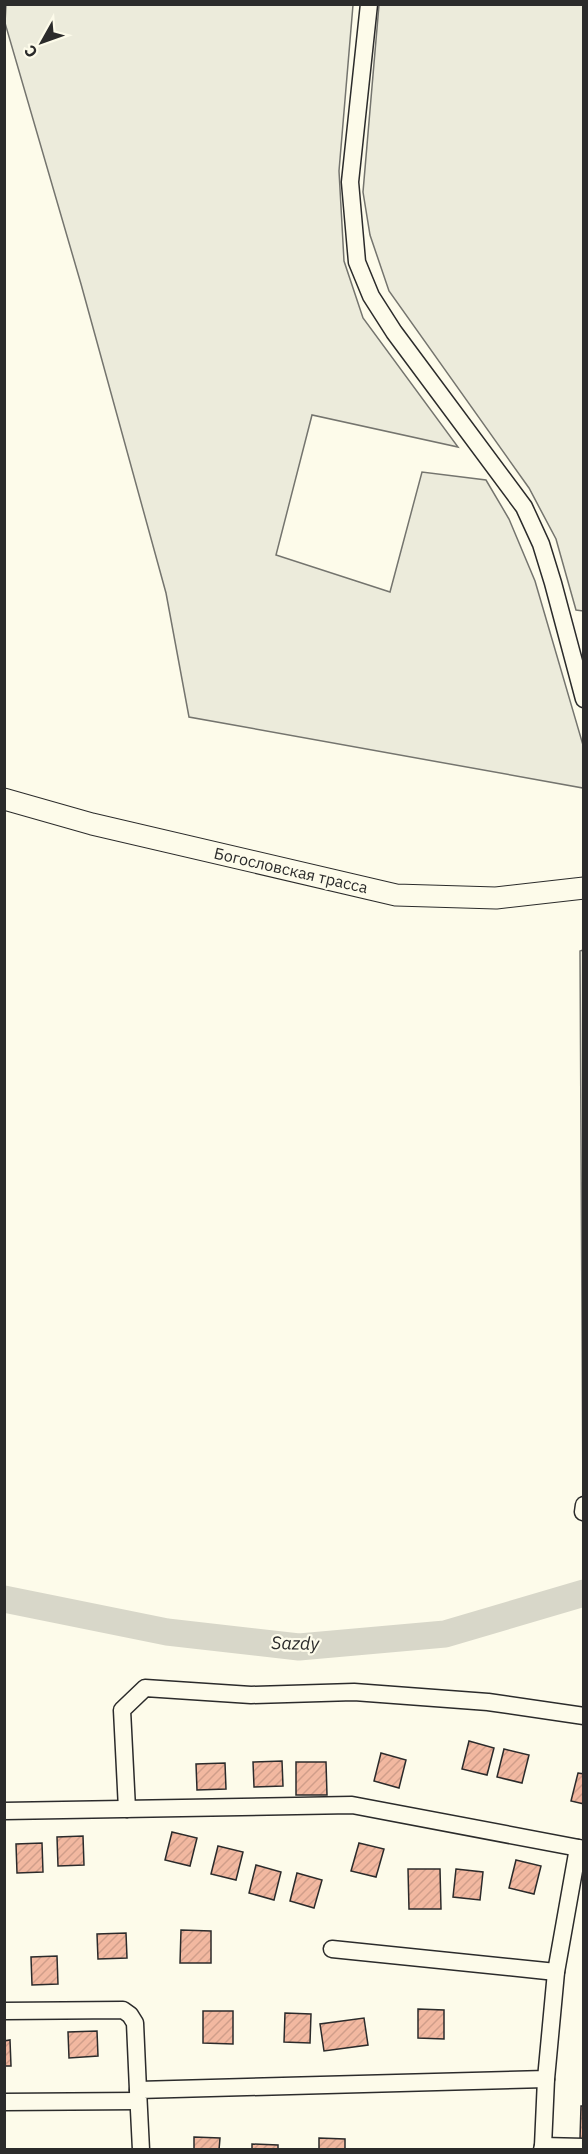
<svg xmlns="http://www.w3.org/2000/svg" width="588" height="2154" viewBox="0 0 588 2154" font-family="'IBM Plex Sans',sans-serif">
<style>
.green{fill:#ecebdb;stroke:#74746e;stroke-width:1.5}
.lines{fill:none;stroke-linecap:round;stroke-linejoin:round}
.river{stroke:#d8d7c9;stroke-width:27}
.building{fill:url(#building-hatch);stroke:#2b2b2b;stroke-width:1.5}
.minor-casing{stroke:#2b2b2b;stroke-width:19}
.major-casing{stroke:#2b2b2b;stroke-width:23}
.minor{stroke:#fdfbea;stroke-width:16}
.major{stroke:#fdfbea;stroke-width:21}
.labels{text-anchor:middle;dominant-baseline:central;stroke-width:4.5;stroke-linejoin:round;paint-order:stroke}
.street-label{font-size:16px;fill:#2b2b2b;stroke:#fdfbea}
.water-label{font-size:18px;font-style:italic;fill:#2b2b2b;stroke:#fdfbea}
</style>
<defs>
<pattern id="building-hatch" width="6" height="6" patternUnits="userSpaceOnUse" patternTransform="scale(1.5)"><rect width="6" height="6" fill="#f2b8a0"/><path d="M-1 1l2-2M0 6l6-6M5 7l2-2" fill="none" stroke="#d09e8a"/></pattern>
</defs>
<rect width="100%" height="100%" fill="#fdfbea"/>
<!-- green -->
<g class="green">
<path d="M6,5H353L339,171L344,261L363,318L458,447L312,415L276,555L390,592L422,472L486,480L509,519L535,581L583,745V788L189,717L166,593L81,284L5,23Z"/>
<path d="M379,5H583V611L576,610L556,539L529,488L389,291L370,235L363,192Z"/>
<path d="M583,950V1512L580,951Z"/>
</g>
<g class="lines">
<!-- river -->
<path class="river" d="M4,1599L167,1632L299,1647L445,1634L584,1593"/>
</g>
<!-- building -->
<g class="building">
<path d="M469,1741L494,1748L487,1775L462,1769Z"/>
<path d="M504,1749L529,1755L522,1783L497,1777Z"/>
<path d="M381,1753L406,1760L399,1788L374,1781Z"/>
<path d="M282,1761L283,1786L254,1787L253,1762Z"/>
<path d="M296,1762H326L327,1795H296Z"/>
<path d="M225,1763L226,1789L197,1790L196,1764Z"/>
<path d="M578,1773L584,1774V1804L571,1801Z"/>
<path d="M172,1832L197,1838L190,1866L165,1860Z"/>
<path d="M83,1836L84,1865L58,1866L57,1837Z"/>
<path d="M42,1843L43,1872L17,1873L16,1844Z"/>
<path d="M359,1843L384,1849L376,1877L351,1871Z"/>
<path d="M218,1846L243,1852L236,1880L211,1874Z"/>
<path d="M516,1860L541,1866L534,1894L509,1888Z"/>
<path d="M256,1865L281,1872L274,1900L249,1893Z"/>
<path d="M408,1869H440L441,1909H409Z"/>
<path d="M456,1869L483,1872L480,1900L453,1897Z"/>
<path d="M297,1873L322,1880L314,1908L290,1901Z"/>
<path d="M181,1930L211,1931V1963H180Z"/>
<path d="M126,1933L127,1958L98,1959L97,1934Z"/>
<path d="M57,1956L58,1984L32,1985L31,1957Z"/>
<path d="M418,2009L444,2010V2039L418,2038Z"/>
<path d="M203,2011H233V2044L203,2043Z"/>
<path d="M285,2013L311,2014L310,2043L284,2042Z"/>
<path d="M364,2018L368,2045L324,2051L320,2024Z"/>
<path d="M97,2031L98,2056L69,2058L68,2032Z"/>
<path d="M10,2040L11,2066H4V2041Z"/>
<path d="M581,2106H584V2139H580Z"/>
<path d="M194,2137L220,2138L219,2150H194Z"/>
<path d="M319,2138L345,2139V2150H319Z"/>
<path d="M252,2144L278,2145V2150H252Z"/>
</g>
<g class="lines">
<defs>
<g id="minor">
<path d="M369,4L350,182L357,262L371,296L394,332L524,507L541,544L553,583L584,699"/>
<path d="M583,1512L584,1505"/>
<path d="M127,1809L122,1710L145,1688L251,1695L354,1692L488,1702L584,1716"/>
<path d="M4,1811L352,1805L584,1849"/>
<path d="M332,1949L556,1972"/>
<path d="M4,2011L123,2010L130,2015L135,2023L138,2090"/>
<path d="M4,2102L138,2101"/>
<path d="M543,2146L546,2079"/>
<path d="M141,2150L138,2090L546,2079L556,1972L578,1848"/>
<path d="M542,2150L543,2146L584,2147"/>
</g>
<path id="major" d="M4,799L92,824L396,895L496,898L584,888"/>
</defs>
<!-- minor casing -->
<use href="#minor" class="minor-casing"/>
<!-- major casing -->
<use href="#major" class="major-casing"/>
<!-- minor -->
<use href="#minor" class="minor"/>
<!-- major -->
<use href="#major" class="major"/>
</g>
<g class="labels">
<!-- street labels -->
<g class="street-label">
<text transform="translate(291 870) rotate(13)">Богословская трасса</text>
</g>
<!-- water labels -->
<g class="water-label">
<text transform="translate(295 1643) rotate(1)">Sazdy</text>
</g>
</g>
<!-- border -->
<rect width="588" height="2154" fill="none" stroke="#2b2b2b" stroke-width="12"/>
<!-- north arrow -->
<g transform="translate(42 42) rotate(230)" stroke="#fdfbea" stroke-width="4.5" paint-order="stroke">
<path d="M0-4.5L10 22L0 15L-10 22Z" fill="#2b2b2b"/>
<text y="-9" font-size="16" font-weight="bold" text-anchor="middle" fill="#2b2b2b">С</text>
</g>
</svg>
